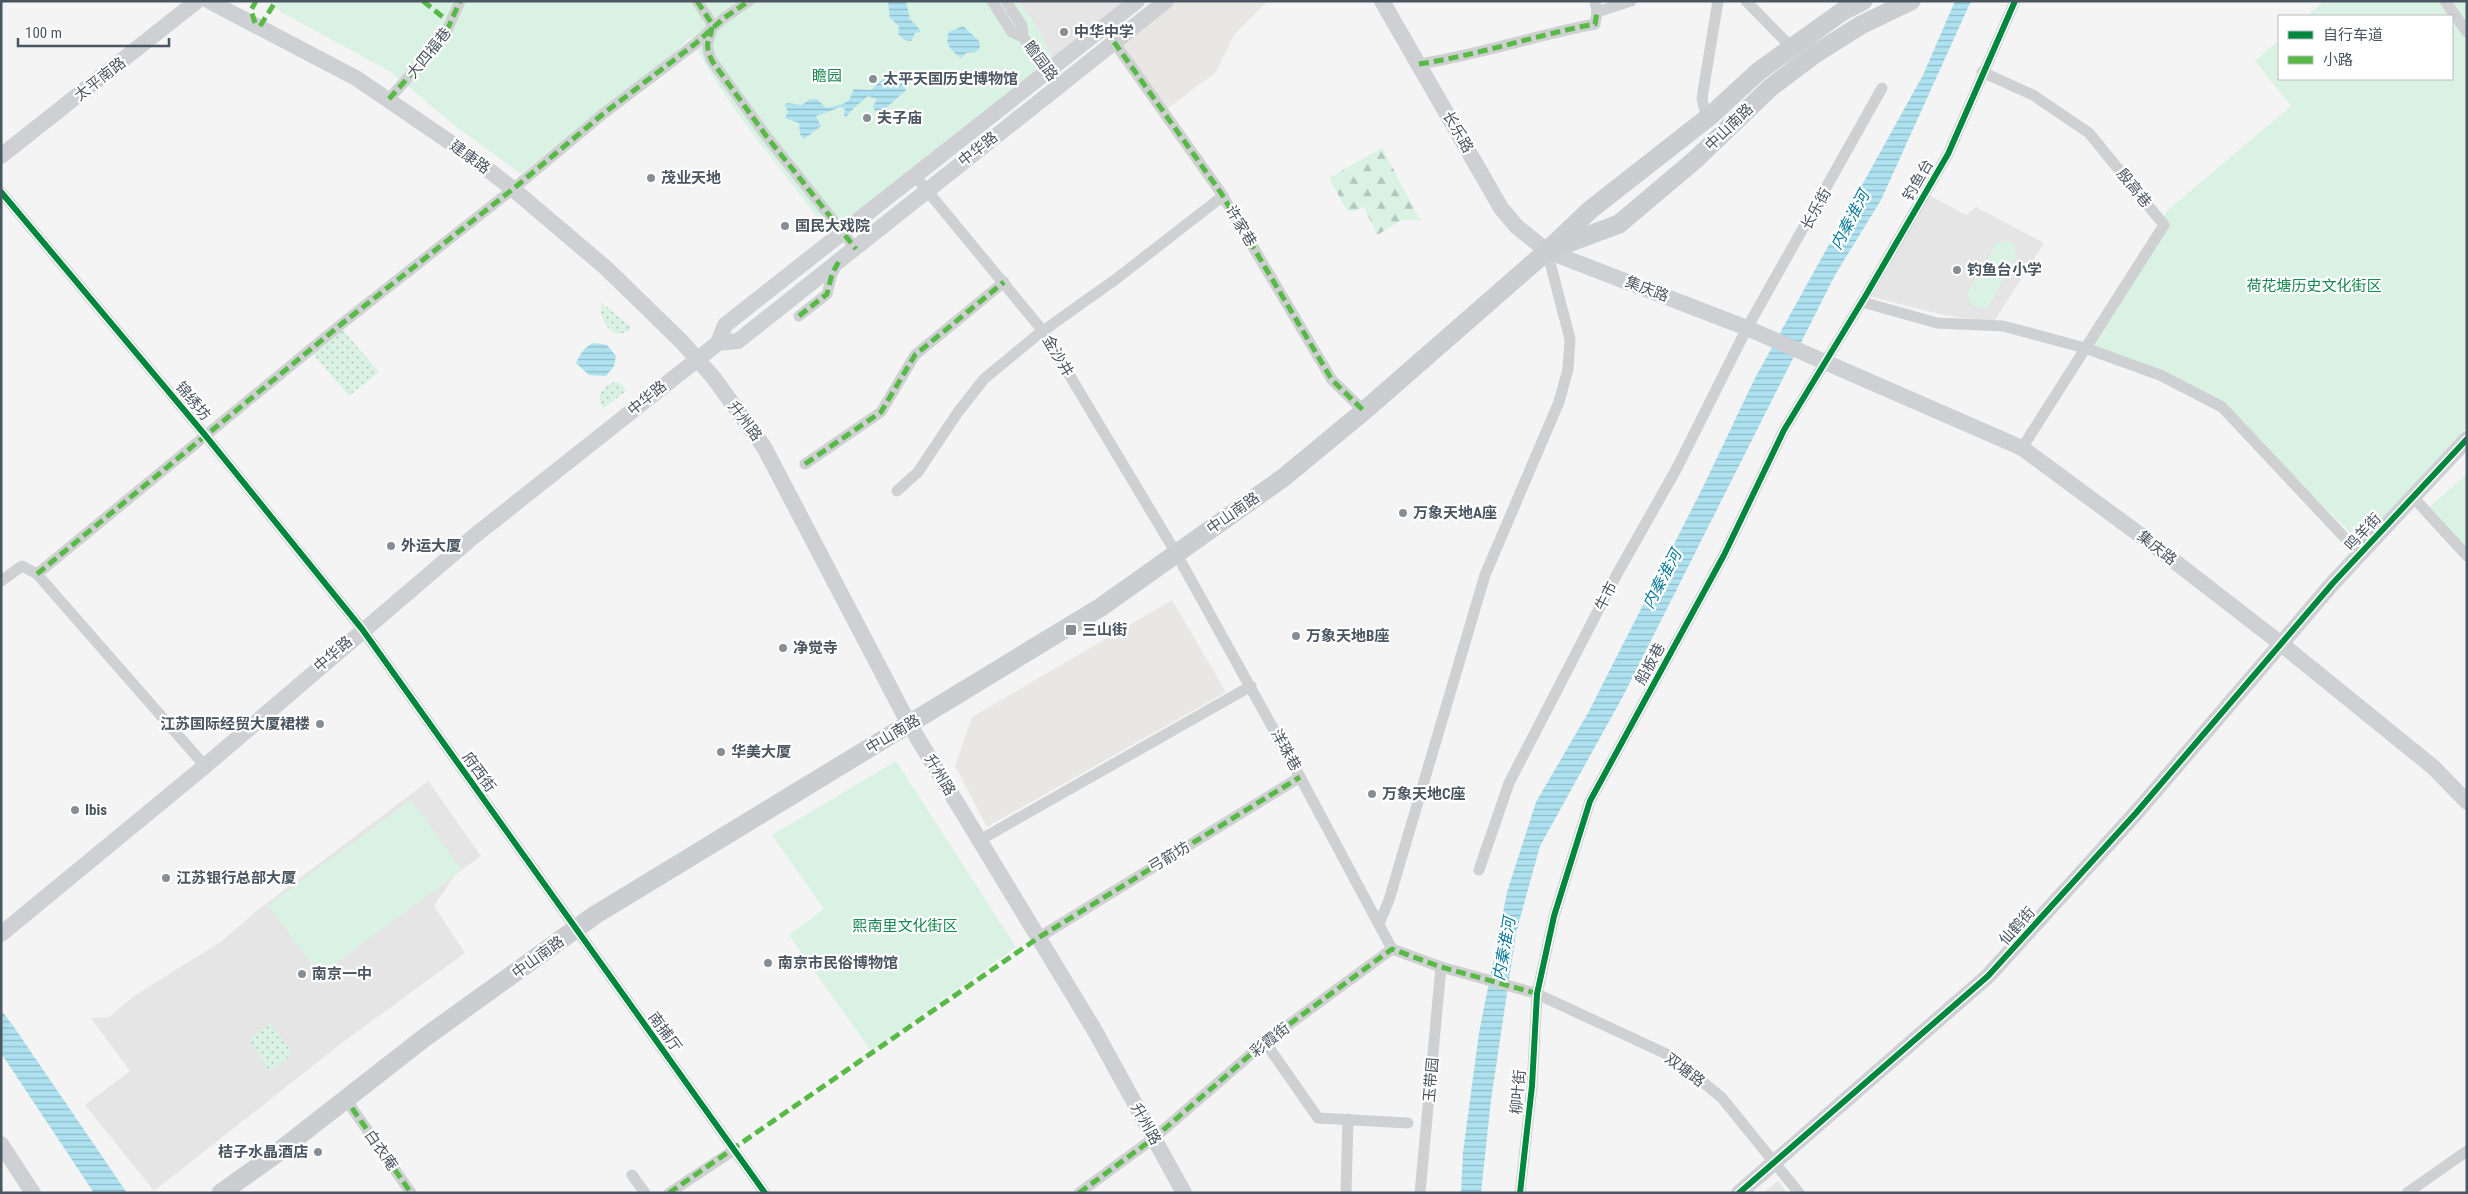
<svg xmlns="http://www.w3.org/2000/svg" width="2468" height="1194" viewBox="0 0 2468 1194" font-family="'Roboto Condensed','Noto Sans SC',sans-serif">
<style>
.commercial{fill:#e8e7e3}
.education{fill:#e6e5e6}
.grass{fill:url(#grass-dots)}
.forest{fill:url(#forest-firs)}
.park{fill:#d9f2e3}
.water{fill:url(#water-rules)}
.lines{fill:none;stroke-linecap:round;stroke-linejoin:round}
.street{stroke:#ced0d2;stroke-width:11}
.secondary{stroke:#ced0d4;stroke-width:16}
.primary{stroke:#caced1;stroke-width:19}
.quiet{stroke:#58b947;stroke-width:5;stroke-dasharray:10 5;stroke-linecap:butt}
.cycleway-casing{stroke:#fff;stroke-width:9}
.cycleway{stroke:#00873e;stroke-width:6}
.poi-dot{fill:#868d94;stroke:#fff;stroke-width:2}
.labels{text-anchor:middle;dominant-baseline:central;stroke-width:4.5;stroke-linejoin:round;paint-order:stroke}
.poi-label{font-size:15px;font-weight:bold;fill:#4a5661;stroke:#fff;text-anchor:start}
.street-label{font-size:15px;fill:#4a5661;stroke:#fff}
.park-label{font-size:15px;fill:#17864f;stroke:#fff}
.water-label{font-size:16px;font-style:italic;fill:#0c7c9b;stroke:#fff}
</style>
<defs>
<pattern id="grass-dots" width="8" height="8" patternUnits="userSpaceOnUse" patternTransform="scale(1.25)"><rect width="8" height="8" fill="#d9f2e3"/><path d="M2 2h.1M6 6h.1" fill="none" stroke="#b2c7bb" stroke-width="1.8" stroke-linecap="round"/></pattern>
<pattern id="forest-firs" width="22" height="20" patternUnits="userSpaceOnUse" patternTransform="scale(1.25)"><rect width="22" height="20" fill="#d9f2e3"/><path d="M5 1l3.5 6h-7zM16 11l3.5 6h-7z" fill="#b2c7bb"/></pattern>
<pattern id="water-rules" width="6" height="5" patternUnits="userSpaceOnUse" patternTransform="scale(1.25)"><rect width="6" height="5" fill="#aee2f0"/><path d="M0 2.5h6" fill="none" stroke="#90bac6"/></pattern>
</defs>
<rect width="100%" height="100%" fill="#f4f4f4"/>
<!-- commercial -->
<g class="commercial">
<path d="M1166,1H1268L1235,34L1216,72L1163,112L1114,43Z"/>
<path d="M1172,600L1226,692L987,827L955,766L972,717Z"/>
</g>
<!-- education -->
<g class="education">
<path d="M1015,1H1130L1056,62Z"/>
<path d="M1929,195L1966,215L1976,207L2044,243L1993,323L1940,314L1872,297Z"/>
<path d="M428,781L481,856L455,875L434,906L465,953L343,1042L154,1191L85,1105L130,1071L91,1018L109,1017L134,996L222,941L259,909Z"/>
<path d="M1778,1181L1787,1193H1763Z"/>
</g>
<!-- grass -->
<g class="grass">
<path d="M602,303L631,327L628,332L617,334C606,330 598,314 602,303Z"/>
<path d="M342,329L379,372L349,396L313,354Z"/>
<path d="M614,382H619L627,390L603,409C596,396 601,388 614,382Z"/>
<path d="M270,1023L293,1054L269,1071L249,1040Z"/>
</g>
<!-- forest -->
<path class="forest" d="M1382,148L1420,220H1402L1377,235L1364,207L1355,211H1347L1329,178Z"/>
<!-- park -->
<g class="park">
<path d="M267,1H1018L1032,18L1052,56L1035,84L829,233C782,168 727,110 691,37L628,95L597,112L521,174L459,129L391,72L281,12Z"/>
<path d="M2324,1H2467V427L2369,535L2356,538L2222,407L2083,341L2168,210L2291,106L2255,61L2279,40V79H2452V16H2307Z"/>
<path d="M2001,241L2010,242L2015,245L2016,257L1988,307C1981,309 1977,308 1971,304L1967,294L1996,243Z"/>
<path d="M2467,474V552L2428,508Z"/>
<path d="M896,761L1016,947L871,1051L789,935L824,909L772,835Z"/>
<path d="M411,800L462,870L320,975L268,905Z"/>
</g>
<!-- water -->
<g class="water">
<path d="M888,1H906L910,19L920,30V32L915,33L911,41L905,40L898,34L899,26L890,18Z"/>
<path d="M1955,1H1971L1881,200L1835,275L1622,698L1540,846L1516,933L1491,1100L1481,1193H1461L1463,1152L1479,1033L1507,892L1536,802L1588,713L1703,487L1755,378L1923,75Z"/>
<path d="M963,26L979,41L980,47L976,52L966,53L961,58C951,50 944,44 949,32Z"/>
<path d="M886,76L896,81L903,82L906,90L887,107L876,112L873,107L877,99L868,96L854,108L846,117L844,115L845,109L841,107L816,116L821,126L804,139L800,134L799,123L785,118L788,112L785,105L787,103L802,105L810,99H817L826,108L843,104L849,100L854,89L871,90Z"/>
<path d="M594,343L607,345L616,356L614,366L606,376L589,375L576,363C580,354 585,346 594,343Z"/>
<path d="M1,1010L14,1027L127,1193H94L1,1053Z"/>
</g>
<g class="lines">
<!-- street -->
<g class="street">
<path d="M697,1L712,24C712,43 702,38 712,61L767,137L856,249"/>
<path d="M992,1L1012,32L1023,37L1052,76"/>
<path d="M1006,1L1022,26L1023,37"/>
<path d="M1595,1L1597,12L1631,1"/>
<path d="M1746,1L1791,47"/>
<path d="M2445,1L2467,32"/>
<path d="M1114,42L1221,193L1332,380L1364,411"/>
<path d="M1419,64C1479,55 1536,35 1595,24L1597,12"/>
<path d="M1982,72L2033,95L2089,133L2164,225L2022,448"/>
<path d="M389,99L444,37L460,1"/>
<path d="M1710,116L1704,108L1702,98L1718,1"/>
<path d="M915,176L1043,331L1176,553L1300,777L1392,949"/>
<path d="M1,192L205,435L362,629L765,1193"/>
<path d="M1862,302L1937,323L2003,326L2085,348L2160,375L2222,407L2360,554"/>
<path d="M799,316L827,294L832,274L837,265"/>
<path d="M805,464L881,412L915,355L1004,282"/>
<path d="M897,491L918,472L958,412L984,379L1036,336L1116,279L1223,196"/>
<path d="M2413,497L2467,556"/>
<path d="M37,574L344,322L513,189L603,114L695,44L724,18L749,1"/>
<path d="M1,581L22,566L37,574L205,766"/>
<path d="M980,840L1251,686"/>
<path d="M1479,870L1509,783L1617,574L1677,468L1747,328L1882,88"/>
<path d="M1379,924L1389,900L1485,575L1559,402L1568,369L1570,339L1547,251"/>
<path d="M1038,938L1300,777"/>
<path d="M1392,949L1441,967L1535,993L1673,1057L1722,1098L1799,1193"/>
<path d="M1265,1042L1318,1118L1408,1123"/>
<path d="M352,1108L411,1193"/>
<path d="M632,1175L645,1193"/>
<path d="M669,1193L734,1150"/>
<path d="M1079,1193L1154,1138L1265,1042L1392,949"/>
<path d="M1346,1193L1348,1119"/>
<path d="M1420,1193L1441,967"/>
<path d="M1520,1193L1532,1086L1537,994L1554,916L1590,801L1724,555L1784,430L1866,295L1948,154L2015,1"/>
<path d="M2407,1193L2467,1151"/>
</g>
<!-- secondary -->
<g class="secondary">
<path d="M209,1L356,78L470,156L513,189L606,268L682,342L713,377L764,447L909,724L1095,1031L1184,1193"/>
<path d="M1382,1L1501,208L1517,227L1547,251L1747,328L2022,448L2147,540L2280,643L2433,767L2467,802"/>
<path d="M1,156L197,1"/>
<path d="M718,343L725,325L1137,1"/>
<path d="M1,934L205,766L473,537L718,343L738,341L1166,1"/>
<path d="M1,1144L33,1193"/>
<path d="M1739,1193L1988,976L2136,813L2333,583L2467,439"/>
</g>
<!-- primary -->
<g class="primary">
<path d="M1555,248L1619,224L1696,159L1770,88L1815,54L1861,25L1911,1"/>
<path d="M221,1193L273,1156L424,1038L595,915L1101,607L1283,478L1364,411L1547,251L1590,210L1710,116L1759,71L1843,11L1863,1"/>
</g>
<!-- quiet -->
<g class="quiet">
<path d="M423,1L444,18"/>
<path d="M697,1L712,24C712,43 702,38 712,61L767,137L856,249"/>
<path d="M255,23L251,10L256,1"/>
<path d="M260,26L276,1"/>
<path d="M1114,42L1221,193L1332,380L1364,411"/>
<path d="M1419,64C1479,55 1536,35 1595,24L1597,12"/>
<path d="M389,99L444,37L460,1"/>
<path d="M799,316L827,294L832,274L839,261"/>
<path d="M805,464L881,412L915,355L1004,282"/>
<path d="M37,574L344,322L513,189L603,114L695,44L724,18L749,1"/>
<path d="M352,1108L411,1193"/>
<path d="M669,1193L1038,938L1300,777"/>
<path d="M1079,1193L1154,1138L1265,1042L1392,949L1441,967L1535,993"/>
</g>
<defs>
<g id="cycleway">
<path d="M1,192L205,435L362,629L765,1193"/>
<path d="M1520,1193L1532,1086L1537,994L1554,916L1590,801L1724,555L1784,430L1866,295L1948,154L2015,1"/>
<path d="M1739,1193L1988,976L2136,813L2333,583L2467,439"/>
</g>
</defs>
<!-- cycleway casing -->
<use href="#cycleway" class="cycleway-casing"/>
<!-- cycleway -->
<use href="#cycleway" class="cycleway"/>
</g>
<!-- markers -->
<g class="poi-dot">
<circle cx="1064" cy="32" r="5"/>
<circle cx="873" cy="79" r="5"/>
<circle cx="867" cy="118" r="5"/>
<circle cx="651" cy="178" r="5"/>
<circle cx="785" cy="226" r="5"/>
<circle cx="1957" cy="270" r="5"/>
<circle cx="1403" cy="513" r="5"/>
<circle cx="391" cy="546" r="5"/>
<rect x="1065" y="624" width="12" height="12" rx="2.5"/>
<circle cx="1296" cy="636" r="5"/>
<circle cx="783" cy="648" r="5"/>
<circle cx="320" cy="724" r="5"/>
<circle cx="721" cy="752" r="5"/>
<circle cx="1372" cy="794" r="5"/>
<circle cx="75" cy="810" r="5"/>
<circle cx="166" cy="878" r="5"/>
<circle cx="768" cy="963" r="5"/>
<circle cx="302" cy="974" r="5"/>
<circle cx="318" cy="1152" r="5"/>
</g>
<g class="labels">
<!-- poi labels -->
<g class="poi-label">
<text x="1074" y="32">中华中学</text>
<text x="883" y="79">太平天国历史博物馆</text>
<text x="877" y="118">夫子庙</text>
<text x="661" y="178">茂业天地</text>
<text x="795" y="226">国民大戏院</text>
<text x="1967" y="270">钓鱼台小学</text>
<text x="1413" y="513">万象天地A座</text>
<text x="401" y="546">外运大厦</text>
<text x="1082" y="630">三山街</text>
<text x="1306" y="636">万象天地B座</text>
<text x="793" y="648">净觉寺</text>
<text x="310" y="724" text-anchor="end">江苏国际经贸大厦裙楼</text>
<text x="731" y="752">华美大厦</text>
<text x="1382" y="794">万象天地C座</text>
<text x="85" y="810">Ibis</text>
<text x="176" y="878">江苏银行总部大厦</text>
<text x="778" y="963">南京市民俗博物馆</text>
<text x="312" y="974">南京一中</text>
<text x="308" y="1152" text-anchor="end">桔子水晶酒店</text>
</g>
<!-- street labels -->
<g class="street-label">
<text transform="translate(429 53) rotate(-51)">大四福巷</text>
<text transform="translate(1041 61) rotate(53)">瞻园路</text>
<text transform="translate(100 79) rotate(-38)">太平南路</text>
<text transform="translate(1729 127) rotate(-44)">中山南路</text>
<text transform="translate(1458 132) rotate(60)">长乐路</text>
<text transform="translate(978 149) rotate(-38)">中华路</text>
<text transform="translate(470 157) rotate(36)">建康路</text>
<text transform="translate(1918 180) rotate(-60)">钓鱼台</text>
<text transform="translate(2134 188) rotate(51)">殷高巷</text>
<text transform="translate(1816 209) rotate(-61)">长乐街</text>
<text transform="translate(1241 226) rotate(59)">许家巷</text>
<text transform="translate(1647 289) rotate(21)">集庆路</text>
<text transform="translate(1058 356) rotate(59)">金沙井</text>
<text transform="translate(647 398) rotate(-39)">中华路</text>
<text transform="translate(193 401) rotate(50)">锦绣坊</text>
<text transform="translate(745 421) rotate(53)">升州路</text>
<text transform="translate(1233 513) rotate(-35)">中山南路</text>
<text transform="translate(2363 532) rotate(-47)">鸣羊街</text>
<text transform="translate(2157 548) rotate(38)">集庆路</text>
<text transform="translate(1606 596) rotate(-63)">牛市</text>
<text transform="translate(333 654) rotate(-41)">中华路</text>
<text transform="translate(1650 664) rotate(-61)">船板巷</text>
<text transform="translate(893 734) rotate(-31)">中山南路</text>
<text transform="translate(1286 750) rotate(61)">洋珠巷</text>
<text transform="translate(479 772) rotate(54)">府西街</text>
<text transform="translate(940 775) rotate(59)">升州路</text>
<text transform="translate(1169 857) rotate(-31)">弓箭坊</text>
<text transform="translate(2017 926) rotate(-48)">仙鹤街</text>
<text transform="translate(538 957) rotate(-36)">中山南路</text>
<text transform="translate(665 1032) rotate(54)">南捕厅</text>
<text transform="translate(1270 1040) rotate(-38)">彩霞街</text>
<text transform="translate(1685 1070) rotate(37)">双塘路</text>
<text transform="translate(1431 1080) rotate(-85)">玉带园</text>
<text transform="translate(1518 1092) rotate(-85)">柳叶街</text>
<text transform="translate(1146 1124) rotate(61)">升州路</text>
<text transform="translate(381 1150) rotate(55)">白衣庵</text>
</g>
<!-- park labels -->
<g class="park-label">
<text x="827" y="76">瞻园</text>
<text x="2314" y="286">荷花塘历史文化街区</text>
<text x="905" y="926">熙南里文化街区</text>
</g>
<!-- water labels -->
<g class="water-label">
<text transform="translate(1850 220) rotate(-62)">内秦淮河</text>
<text transform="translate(1662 579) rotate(-62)">内秦淮河</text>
<text transform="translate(1504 949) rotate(-80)">内秦淮河</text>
</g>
</g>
<!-- border -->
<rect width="2468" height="1194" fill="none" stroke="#4a5661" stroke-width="5"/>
<!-- legend -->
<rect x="2278" y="15" width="175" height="65" fill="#ffffff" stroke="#b7bbc0"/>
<rect x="2288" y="31" width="25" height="8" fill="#00873e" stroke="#b7bbc0"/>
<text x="2323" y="40" font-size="15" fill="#4a5661">自行车道</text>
<rect x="2288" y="56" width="25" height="8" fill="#58b947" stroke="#b7bbc0"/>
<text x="2323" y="65" font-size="15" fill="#4a5661">小路</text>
<!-- scale -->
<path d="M18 38v8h151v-8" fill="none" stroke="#4a5661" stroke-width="2.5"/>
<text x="25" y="38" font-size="15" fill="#4a5661" stroke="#ffffff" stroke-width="4" paint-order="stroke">100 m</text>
</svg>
